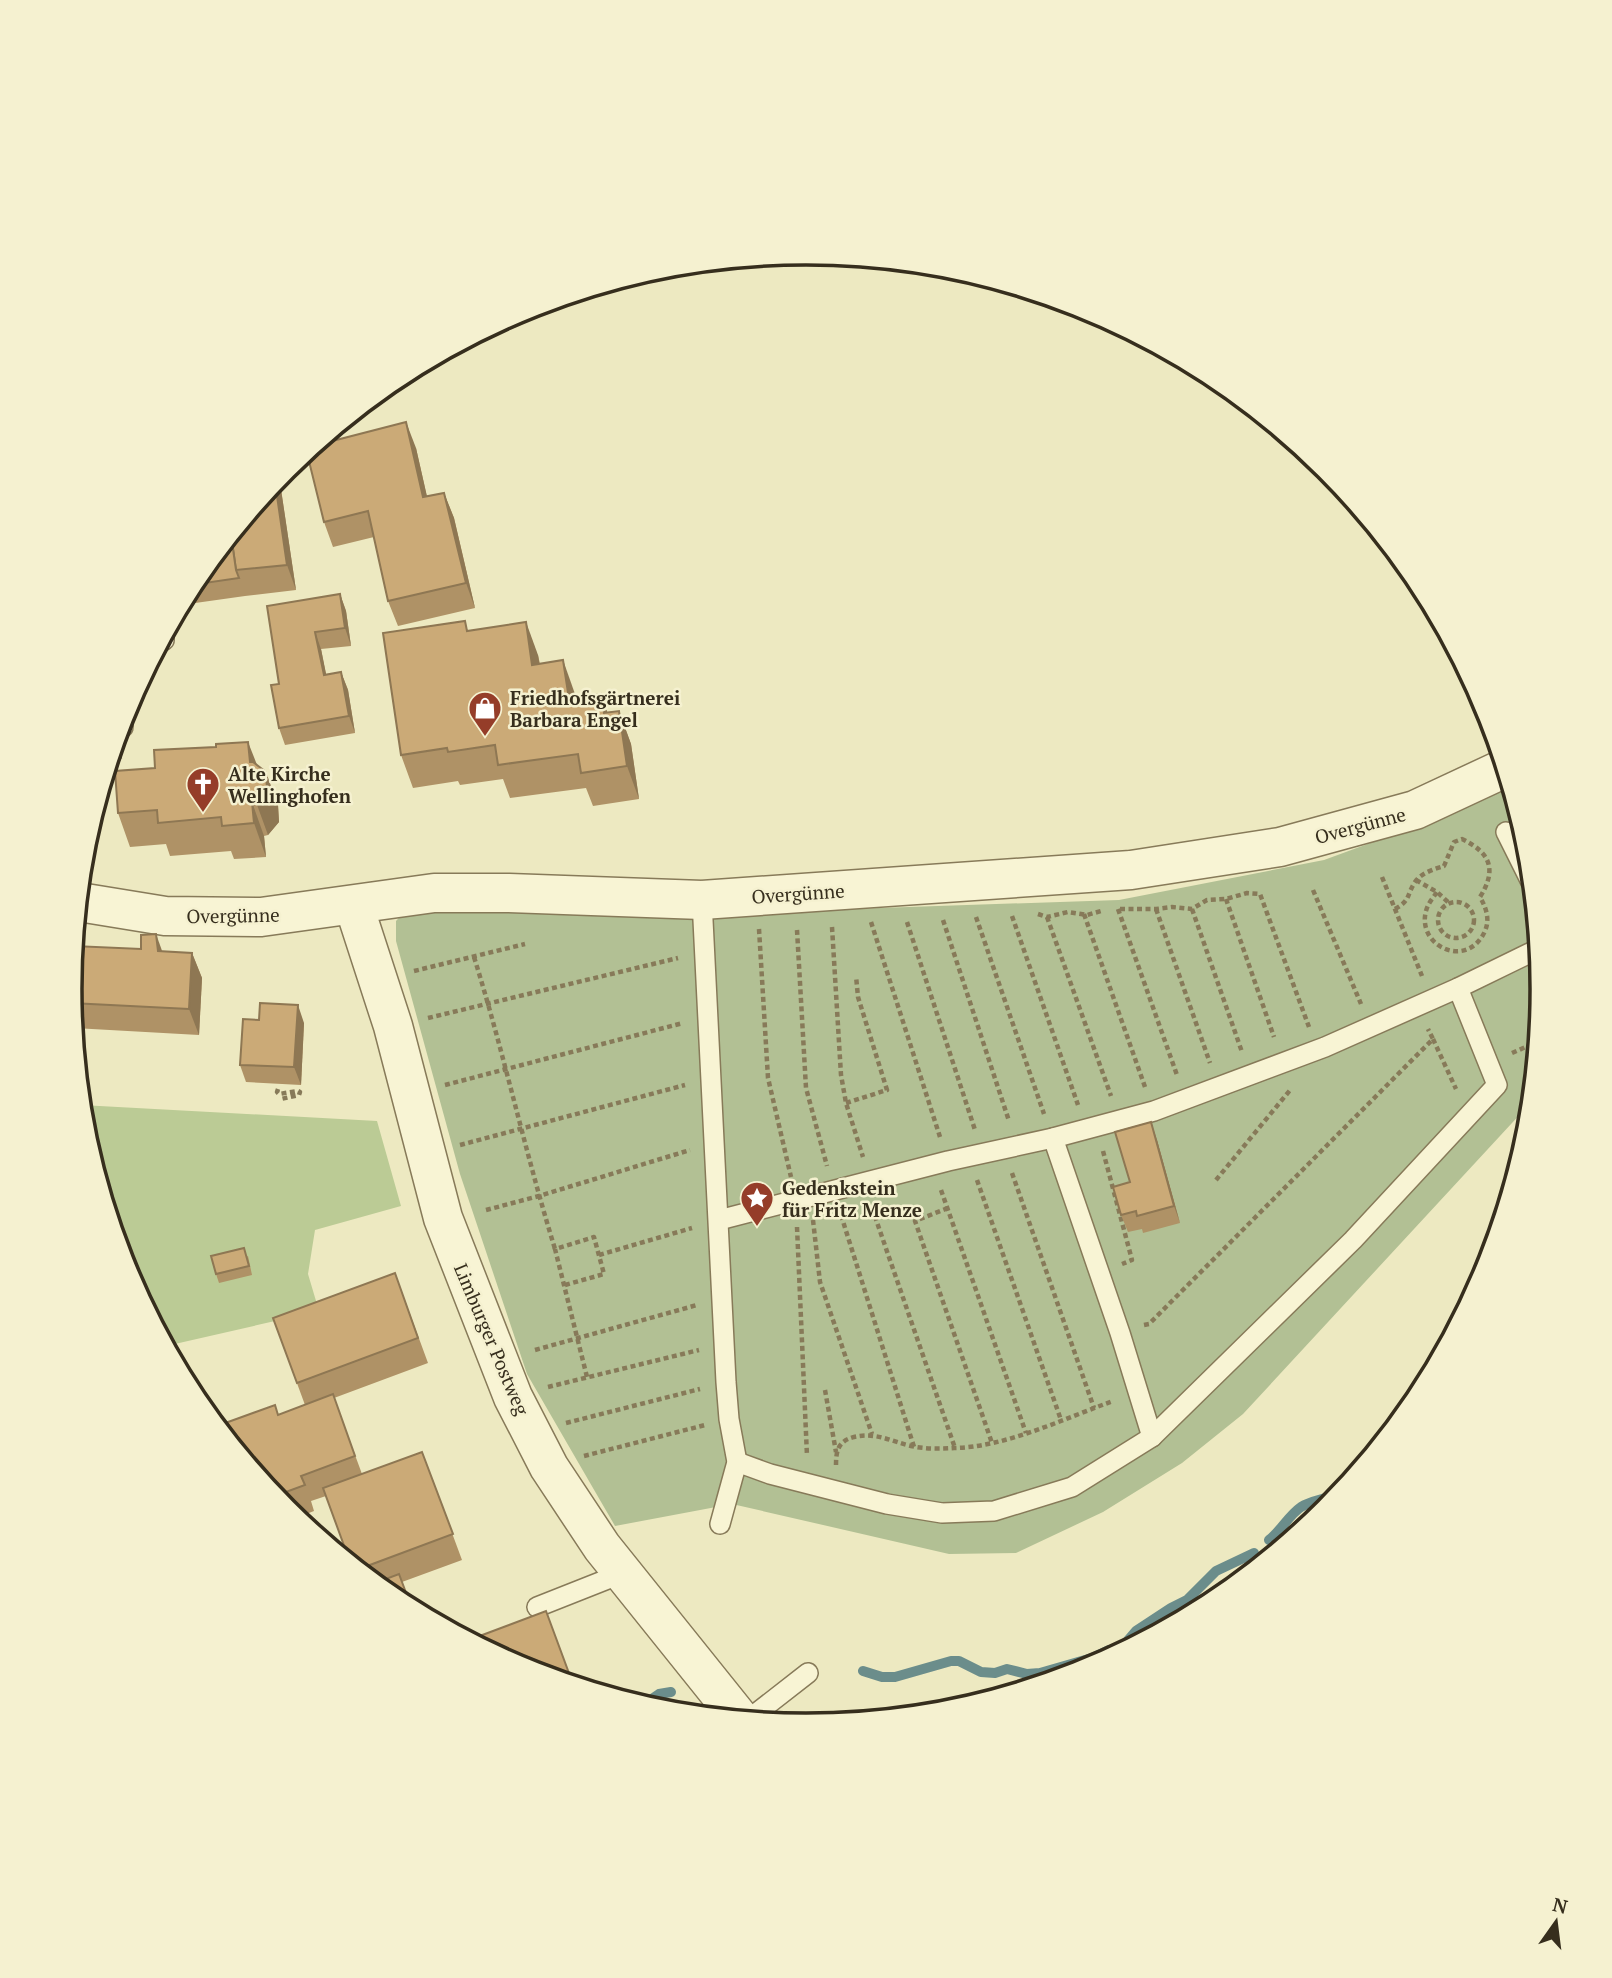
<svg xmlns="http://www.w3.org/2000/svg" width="1612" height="1978" viewBox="0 0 1612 1978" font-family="'PT Serif',serif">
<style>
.green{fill:#bbcb95}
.cemetery{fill:#b2c094}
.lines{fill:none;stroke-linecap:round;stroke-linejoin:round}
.stream{stroke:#6b8d8b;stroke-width:10}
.lane-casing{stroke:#877a59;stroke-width:22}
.street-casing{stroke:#877a59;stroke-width:41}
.path{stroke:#877a59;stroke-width:4.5;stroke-dasharray:5 3.5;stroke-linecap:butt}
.lane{stroke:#f8f4d4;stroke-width:19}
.street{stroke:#f8f4d4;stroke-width:38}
.wall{fill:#af9266}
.shaded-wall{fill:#8e7753}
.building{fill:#cbaa77;stroke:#8e7753;stroke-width:2}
.labels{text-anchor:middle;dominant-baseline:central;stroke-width:5;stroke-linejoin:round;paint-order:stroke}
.poi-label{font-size:19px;font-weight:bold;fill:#362e1d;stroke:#f5f1d0;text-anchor:start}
.street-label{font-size:19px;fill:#362e1d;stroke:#f5f1d0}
.rim{fill:none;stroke:#362e1d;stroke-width:3.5}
</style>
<rect width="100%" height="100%" fill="#ede9c1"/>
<!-- green -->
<path class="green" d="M81,1105L377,1121L401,1206L315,1230L308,1274L319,1311L166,1346L126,1270L84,1132Z"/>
<!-- cemetery -->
<path class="cemetery" d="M1509,784L1528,846L1542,989L1530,1106L1524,1110L1243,1414L1182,1463L1103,1512L1016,1553L949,1554L732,1504L615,1526L527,1374L460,1174L396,941V921L406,910L699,914L1119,900L1324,860L1447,815Z"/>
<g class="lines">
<!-- stream -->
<g class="stream">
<path d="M1269,1540C1281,1531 1288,1516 1301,1507C1311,1501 1323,1500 1333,1495C1342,1490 1347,1481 1354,1475"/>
<path d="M1124,1645L1136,1631L1171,1608L1187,1600L1216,1571L1254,1553"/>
<path d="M863,1671L882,1677H895L951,1661H959L981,1672L995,1673L1007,1669L1027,1674L1040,1673L1092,1658L1109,1650"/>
<path d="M643,1705L659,1694L671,1692"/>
</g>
<defs>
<g id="lane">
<path d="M161,642L164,640V636"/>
<path d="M120,726L123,727"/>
<path d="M1506,832L1531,882"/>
<path d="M702,900L726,1382L729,1419L737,1462L720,1524"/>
<path d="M1053,1138L1120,1333L1152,1437"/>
<path d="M719,1220L948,1161L1053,1138L1154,1111L1325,1047L1458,988L1538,949"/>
<path d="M737,1462L770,1474L887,1504L942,1513L994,1511L1072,1487L1152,1437L1353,1240L1497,1085L1458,988"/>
<path d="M537,1607L623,1573"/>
<path d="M749,1719L808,1673"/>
</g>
<g id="street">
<path d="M79,902L165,916L261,917L434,893H509L702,900L1131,870L1280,847L1415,810L1505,768"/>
<path d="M354,906L393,1026L443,1218L513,1397L549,1467L602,1547L740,1719"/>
</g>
</defs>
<!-- lane casing -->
<use href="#lane" class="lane-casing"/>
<!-- street casing -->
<use href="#street" class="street-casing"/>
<!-- path -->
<g class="path">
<path d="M109,762L124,755"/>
<path d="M1382,877L1422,976"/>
<path d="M1416,880L1437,892L1449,903"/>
<path d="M1313,890L1361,1004"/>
<path d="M1226,899L1274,1037"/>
<circle cx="1456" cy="920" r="18"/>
<path d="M1118,909L1177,1075"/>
<path d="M1120,909H1156L1172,907L1192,909L1207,900L1226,899L1247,893L1260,894L1309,1027"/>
<path d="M1156,909L1210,1063"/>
<path d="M1192,909L1242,1052"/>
<path d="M1395,909C1411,900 1406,896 1415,882C1421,873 1434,869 1444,866L1454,842L1462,839C1491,853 1497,870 1480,897C1488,911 1491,924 1481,938C1461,967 1417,944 1426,911C1428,903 1433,898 1437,892"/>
<path d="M1038,914L1047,917L1068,912L1087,915L1101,911"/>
<path d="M1084,914L1145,1087"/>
<path d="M1012,916L1078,1105"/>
<path d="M976,917L1044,1114"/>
<path d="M1047,917L1111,1096"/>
<path d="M943,920L1009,1121"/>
<path d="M871,922L940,1137"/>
<path d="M907,922L975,1130"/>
<path d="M832,927L841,1075L846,1103L863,1157"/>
<path d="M759,929L768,1078L791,1177"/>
<path d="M797,930L806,1088L827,1166"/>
<path d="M474,957C504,1053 525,1152 555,1249"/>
<path d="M414,971L525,944"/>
<path d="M428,1018L678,958"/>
<path d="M1433,1039L1456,1089"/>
<path d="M1512,1053L1537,1042"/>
<path d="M445,1085L683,1023"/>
<path d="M278,1089L277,1092L279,1094L298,1091L300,1092L299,1095L281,1099"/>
<path d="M846,1103L887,1090L858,997L856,976"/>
<path d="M460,1145L685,1085"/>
<path d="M1103,1151L1132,1260L1122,1264"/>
<path d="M1012,1173L1094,1408"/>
<path d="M977,1180L1061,1420"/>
<path d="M1216,1180L1291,1089"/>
<path d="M941,1190L1026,1433"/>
<path d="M872,1208L955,1448"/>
<path d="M948,1208L915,1221L992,1443"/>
<path d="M486,1210L539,1196L690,1150"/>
<path d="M841,1215L914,1447"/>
<path d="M813,1220L820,1282L872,1434"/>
<path d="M797,1227L807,1456"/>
<path d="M599,1255L692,1228"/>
<path d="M565,1285L604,1274L594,1237L555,1249L587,1377"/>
<path d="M1144,1325L1149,1324L1433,1039L1428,1029"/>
<path d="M535,1350L697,1305"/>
<path d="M548,1387L699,1350"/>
<path d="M825,1390L836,1452"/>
<path d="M566,1423L700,1389"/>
<path d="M584,1456L705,1425"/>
<path d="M836,1465C836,1451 838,1441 854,1437C876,1432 890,1441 911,1446C924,1449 940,1449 954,1448C1006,1447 1063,1419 1113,1401"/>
</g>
<!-- lane -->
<use href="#lane" class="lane"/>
<!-- street -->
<use href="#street" class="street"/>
</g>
<!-- wall -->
<g class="wall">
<path d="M416,448L427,497L444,493L454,518L475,608L398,626L388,601L374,537L333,547L324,522Z"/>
<path d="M279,476L296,590L245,596L181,605L194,580Z"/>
<path d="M340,594L346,611L351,646L321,649L326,675L341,672L348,690L355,733L285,745L279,728V684Z"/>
<path d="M469,630L538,655L540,664L575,694L576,698L607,712L619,711L631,744L639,799L593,806L586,788L510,798L503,779L460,785L458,781L413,788L401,755Z"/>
<path d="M257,765L278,805L279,822L268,835L264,836L266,857L234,859L231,851L170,856L166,844L130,847L118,813Z"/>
<path d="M162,951L192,953L202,978L199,1035L74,1028L70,989Z"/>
<path d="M259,1020L304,1023L301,1085L246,1082L240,1065Z"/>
<path d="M1157,1140L1180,1223L1143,1233L1142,1229L1128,1232L1121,1215L1130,1182Z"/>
<path d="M248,1256L252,1275L219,1283L216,1274Z"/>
<path d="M395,1273L428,1363L334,1398L362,1474L422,1452L462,1560L402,1582L397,1601L350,1562L326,1496L311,1501L314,1511L296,1518L285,1509L217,1426L278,1415L305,1405L273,1318Z"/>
<path d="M546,1611L573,1684L524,1669Z"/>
</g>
<!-- shaded-wall -->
<g class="shaded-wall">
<path d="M406,422L416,448L433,523L423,497Z"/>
<path d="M279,476L296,590L287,565L275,482Z"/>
<path d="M444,493L454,518L475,608L466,583Z"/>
<path d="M340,594L346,611L351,646L345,628Z"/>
<path d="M526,622L538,655L545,698L532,665Z"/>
<path d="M315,632L321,649L330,693L324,675Z"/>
<path d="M563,660L575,694L581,732L569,699Z"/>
<path d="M341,672L348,690L355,733L349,716Z"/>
<path d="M601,694L613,728L604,713Z"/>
<path d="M619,711L631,744L639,799L627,766Z"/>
<path d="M248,742L261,775L266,772L278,805L279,822L268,835L256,802L250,762Z"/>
<path d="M252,802L264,836L266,857L254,823Z"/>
<path d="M156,934L165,959L158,951Z"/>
<path d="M192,953L202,978L199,1035L189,1009Z"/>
<path d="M298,1005L304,1023L301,1085L294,1067Z"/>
<path d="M1151,1122L1157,1140L1180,1223L1174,1206Z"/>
</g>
<!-- building -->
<g class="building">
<path d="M406,422L423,497L444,493L466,583L388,601L368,511L324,522L307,453L308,450L313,446Z"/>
<path d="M275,482L287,565L236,570L231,535Z"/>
<path d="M231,535L236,570L239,578L191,585L194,580Z"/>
<path d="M340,594L345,628L315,632L324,675L341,672L349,716L279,728L271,685L279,684L267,606Z"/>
<path d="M465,621L467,631L526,622L532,665L563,660L569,699L601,694L604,713L619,711L627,766L581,773L578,754L498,765L495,745L448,752L447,748L401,755L383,633Z"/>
<path d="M248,742L250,762H253L266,772L267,789L256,802H252L254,823L222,826L221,817L158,823L157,810L118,813L115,771L155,768L154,750L216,747V744Z"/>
<path d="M156,934L158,951L192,953L189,1009L71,1003L70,989L74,946L141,949V935Z"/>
<path d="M260,1003L298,1005L294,1067L240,1065L243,1019L259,1020Z"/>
<path d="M1151,1122L1174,1206L1137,1216L1136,1211L1121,1215L1113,1187L1130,1182L1115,1132Z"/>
<path d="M244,1248L249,1266L216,1274L211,1256Z"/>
<path d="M395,1273L418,1338L297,1383L273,1318Z"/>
<path d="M333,1394L355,1456L301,1476L305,1485L275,1496L217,1426L275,1405L278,1415Z"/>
<path d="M422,1452L453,1534L359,1569L350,1562L323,1488Z"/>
<path d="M399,1574L412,1609L397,1601L375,1583Z"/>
<path d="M546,1611L570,1676L560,1680L524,1669L469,1640Z"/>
</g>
<!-- icons -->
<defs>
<symbol id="shop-pin" viewBox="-11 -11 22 30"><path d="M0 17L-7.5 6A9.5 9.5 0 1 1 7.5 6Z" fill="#953d29" stroke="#f5f1d0"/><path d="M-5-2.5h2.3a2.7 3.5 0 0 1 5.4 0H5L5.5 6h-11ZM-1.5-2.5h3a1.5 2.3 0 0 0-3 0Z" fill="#fff"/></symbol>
<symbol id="church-pin" viewBox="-11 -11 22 30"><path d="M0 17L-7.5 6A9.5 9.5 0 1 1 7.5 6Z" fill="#953d29" stroke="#f5f1d0"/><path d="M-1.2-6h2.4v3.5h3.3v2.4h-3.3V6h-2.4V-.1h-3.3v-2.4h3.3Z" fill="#fff"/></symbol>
<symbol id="sight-pin" viewBox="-11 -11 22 30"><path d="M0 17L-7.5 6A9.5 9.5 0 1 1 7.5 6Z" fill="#953d29" stroke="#f5f1d0"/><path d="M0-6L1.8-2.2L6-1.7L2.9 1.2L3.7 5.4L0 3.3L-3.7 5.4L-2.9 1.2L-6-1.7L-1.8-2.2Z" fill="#fff"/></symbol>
</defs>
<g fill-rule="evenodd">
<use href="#shop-pin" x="466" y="689" width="38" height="52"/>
<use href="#church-pin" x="184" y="765" width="38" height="52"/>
<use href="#sight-pin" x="738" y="1179" width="38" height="52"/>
</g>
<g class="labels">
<!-- poi labels -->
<g class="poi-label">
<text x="510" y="697">Friedhofsgärtnerei<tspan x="510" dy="22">Barbara Engel</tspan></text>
<text x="228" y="773">Alte Kirche<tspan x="228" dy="22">Wellinghofen</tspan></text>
<text x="782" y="1187">Gedenkstein<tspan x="782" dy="22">für Fritz Menze</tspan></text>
</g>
<!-- street labels -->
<g class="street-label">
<text transform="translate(1360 825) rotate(-15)">Overgünne</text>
<text transform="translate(798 893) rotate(-4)">Overgünne</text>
<text transform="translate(233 915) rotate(-1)">Overgünne</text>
<text transform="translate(492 1339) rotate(67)">Limburger Postweg</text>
</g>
</g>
<!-- crop -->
<path d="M0 0H1612V1978H0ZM82 989a724 724 0 1 1 1448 0a724 724 0 1 1-1448 0Z" fill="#f5f1d0" fill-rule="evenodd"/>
<path class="rim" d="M82 989a724 724 0 1 1 1448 0a724 724 0 1 1-1448 0Z"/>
<!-- north arrow -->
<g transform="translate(1556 1922) rotate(14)" stroke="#f5f1d0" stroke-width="5" paint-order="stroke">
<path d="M0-5L12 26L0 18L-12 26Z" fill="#362e1d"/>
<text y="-10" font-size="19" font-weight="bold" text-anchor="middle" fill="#362e1d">N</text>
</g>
</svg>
